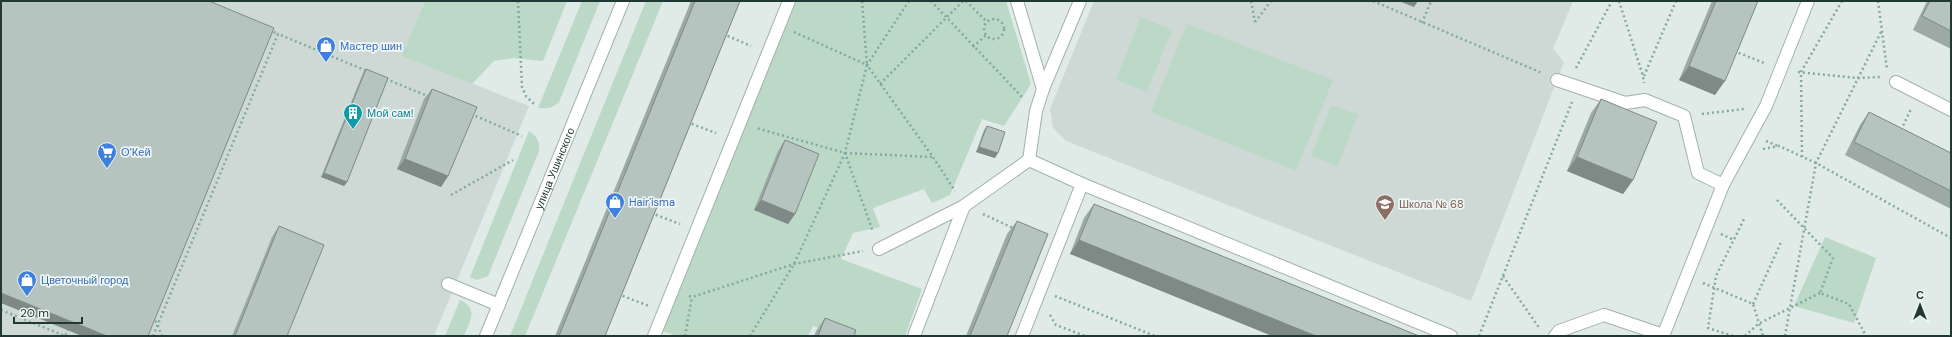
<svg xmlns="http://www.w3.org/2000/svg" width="1952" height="337" viewBox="0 0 1952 337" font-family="'DM Sans',sans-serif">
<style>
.built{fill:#ced9d5}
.green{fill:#bbd9c6}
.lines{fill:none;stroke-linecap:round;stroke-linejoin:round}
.minor-casing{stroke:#a3b1ad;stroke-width:14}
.path{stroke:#83aaa2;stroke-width:2.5;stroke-dasharray:2 3;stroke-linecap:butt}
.minor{stroke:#fff;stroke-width:12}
.wall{fill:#9da9a4}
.shaded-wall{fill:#7f8986}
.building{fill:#b6c4bf;stroke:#7f8986}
.labels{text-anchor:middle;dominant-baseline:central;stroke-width:3.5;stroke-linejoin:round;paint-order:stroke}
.shop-label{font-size:11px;fill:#366cbe;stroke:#f0f6f4;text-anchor:start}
.culture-label{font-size:11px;fill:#0d838f;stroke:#f0f6f4;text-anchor:start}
.street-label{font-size:11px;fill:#223834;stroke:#f0f6f4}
.education-label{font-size:11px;fill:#785e54;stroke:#f0f6f4;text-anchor:start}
</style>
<rect width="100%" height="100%" fill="#e0eae6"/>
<!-- built -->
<g class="built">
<path d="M1,1H425L403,56L529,106L434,336H1Z"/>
<path d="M1094,1H1573L1553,49L1564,62L1471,301L1066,141L1053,128L1050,109Z"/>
</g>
<!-- green -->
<g class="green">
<path d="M425,1H567L543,61L514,58L494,61L472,84L402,56Z"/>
<path d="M582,1H600L559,102C552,108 547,109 538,108Z"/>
<path d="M646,1H663L525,336H510Z"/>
<path d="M793,1H1006L1031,84L1004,126L982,119L950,195L932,203L924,189L873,208L880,227L853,233L841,259L922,289L905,336H840L813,326L808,336H677L660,330Z"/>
<path d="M1141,17L1172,30L1147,92L1116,80Z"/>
<path d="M1187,24L1333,80L1296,171L1151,112Z"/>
<path d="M1331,105L1358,114L1338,166L1311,156Z"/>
<path d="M529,131C537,137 540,141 539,151L488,276L477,280L470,277Z"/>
<path d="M1825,237L1876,258L1854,323L1794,306Z"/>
<path d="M460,300C479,309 470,321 464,336H445Z"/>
</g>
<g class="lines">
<defs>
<g id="minor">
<path d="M1017,1L1043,89L1036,111L1029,160L1082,184L1451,336"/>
<path d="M1557,80L1625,103L1645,100L1684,116L1698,173L1723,185"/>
<path d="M1896,82L1951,110"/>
<path d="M1043,89L1080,1"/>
<path d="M879,249L964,206L1029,160"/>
<path d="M448,284L499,305"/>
<path id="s1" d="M486,336L623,1"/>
<path d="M654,336L789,1"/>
<path d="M914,336L964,206"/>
<path d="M1022,336L1082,184"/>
<path d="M1555,336L1559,331L1604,315L1663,335"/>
<path d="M1663,336L1723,185L1766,106L1808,1"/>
</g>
</defs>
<!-- minor casing -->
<use href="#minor" class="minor-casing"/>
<!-- path -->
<g class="path">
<path d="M518,1L522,87L526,96L535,105"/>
<path d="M862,1L867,65"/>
<path d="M909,1L867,65L933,157L955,191"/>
<path d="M931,1L1023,98"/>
<path d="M966,1L986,21"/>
<path d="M1251,1L1255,22"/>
<path d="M1373,1L1542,73"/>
<path d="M1619,1L1643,76L1644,83"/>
<path d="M1878,1L1887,69"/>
<circle cx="994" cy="29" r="10"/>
<path d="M1255,22L1271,1"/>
<path d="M1422,23L1431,1"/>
<path d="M269,30L278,34"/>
<path d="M794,32L867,65L845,153L873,232"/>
<path d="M723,34L751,46"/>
<path d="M973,47L986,35"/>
<path d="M1734,51L1764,63"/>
<path d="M1576,68L1612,1"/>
<path d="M1798,72L1857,78L1880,77"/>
<path d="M1644,76L1676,1"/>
<path d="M386,79L430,97"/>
<path d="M880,84L963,1"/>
<path d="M471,114L522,136"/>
<path d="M1702,114L1744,109"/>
<path d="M687,122L716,133"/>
<path d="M1901,130L1911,109"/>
<path d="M1766,141L1778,146"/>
<path d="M1763,149L1779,146L1816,163L1951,238"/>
<path d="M845,153L933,157"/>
<path d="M1802,157L1801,72L1842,1"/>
<path d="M451,195L513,160"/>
<path d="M1777,200L1833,258L1820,293L1849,304L1866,336"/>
<path d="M651,213L680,224"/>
<path d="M983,214L1015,229"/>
<path d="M1721,234L1734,240"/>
<path d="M1503,276L1540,329"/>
<path d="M1703,283L1753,304L1763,336"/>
<path d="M618,294L649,306"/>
<path d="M689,296L692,297L794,264L863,251"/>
<path d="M1055,296L1155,336"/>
<path d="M1753,304L1782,240"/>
<path d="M1,310L65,336L68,330"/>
<path d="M1050,315L1056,325L1085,336"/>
<path d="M154,316L162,336"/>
<path d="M153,336L278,34L367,71"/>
<path d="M685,336L692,297"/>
<path d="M750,336L794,264L845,153L756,128"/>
<path d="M1479,336L1572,102"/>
<path d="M1733,336L1708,328L1716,276L1744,219"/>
<path d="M1745,336L1758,324L1820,293"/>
<path d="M1785,336L1816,163L1881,32"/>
</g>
<!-- minor -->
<use href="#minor" class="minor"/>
</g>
<!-- wall -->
<g class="wall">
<path d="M691,1H740L605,336H555Z"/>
<path d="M1712,1H1758L1715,95L1679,80Z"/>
<path d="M1927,1H1951V49L1913,30Z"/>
<path d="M366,69L347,182L344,186L321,177L363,73Z"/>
<path d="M432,89L448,176L441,187L397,169L424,99Z"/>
<path d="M1601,99L1633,180L1623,194L1567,171L1591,113Z"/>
<path d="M1869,112L1951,153V209L1845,155L1860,125Z"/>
<path d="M987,126L995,158L976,152L984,130Z"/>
<path d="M785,140L795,214L788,224L754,210L778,151Z"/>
<path d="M1094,204L1419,336L1070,254L1084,218Z"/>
<path d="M1017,221L1007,336H966L1007,234Z"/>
<path d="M279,226L287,336H232L272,237Z"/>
<path d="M825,318L854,336H814L816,331Z"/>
</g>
<!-- shaded-wall -->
<g class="shaded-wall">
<path d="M1399,1H1418L1414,7Z"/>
<path d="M1689,66L1725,81L1715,95L1679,80Z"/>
<path d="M979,147L998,153L995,158L976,152Z"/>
<path d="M1577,157L1633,180L1623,194L1567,171Z"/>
<path d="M405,159L448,176L441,187L397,169Z"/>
<path d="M324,173L347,182L344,186L321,177Z"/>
<path d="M761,200L795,214L788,224L754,210Z"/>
<path d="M1079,240L1316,336H1272L1070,254Z"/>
<path d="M1,293L107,336H82L1,303Z"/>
</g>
<!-- building -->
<g class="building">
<path d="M1,1H209L274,28L148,336H107L1,293Z"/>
<path d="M695,1H740L605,336H559Z"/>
<path d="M1716,1H1758L1725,81L1689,66Z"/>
<path d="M1930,1H1951V31L1922,16Z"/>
<path d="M366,69L388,78L347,182L324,173Z"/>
<path d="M432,89L477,107L448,176L405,159Z"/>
<path d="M1601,99L1657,122L1633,180L1577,157Z"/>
<path d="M1869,112L1951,153V191L1854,142Z"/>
<path d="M987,126L1005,132L998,153L979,147Z"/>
<path d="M785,140L819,154L795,214L761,200Z"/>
<path d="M1094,204L1419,336H1316L1079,240Z"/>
<path d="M1017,221L1048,234L1007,336H970Z"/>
<path d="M279,226L324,245L287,336H235Z"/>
<path d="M825,318L856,330L854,336H818Z"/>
</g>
<!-- icons -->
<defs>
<symbol id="shop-pin" viewBox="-11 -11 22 30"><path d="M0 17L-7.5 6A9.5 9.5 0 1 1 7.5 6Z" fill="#3f7fe0" stroke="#f0f6f4"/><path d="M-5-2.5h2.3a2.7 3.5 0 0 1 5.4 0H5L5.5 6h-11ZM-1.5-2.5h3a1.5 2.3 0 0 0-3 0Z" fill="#fff"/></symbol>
<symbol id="building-pin" viewBox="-11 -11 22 30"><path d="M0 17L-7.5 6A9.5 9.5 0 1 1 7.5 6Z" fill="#0f9aa8" stroke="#f0f6f4"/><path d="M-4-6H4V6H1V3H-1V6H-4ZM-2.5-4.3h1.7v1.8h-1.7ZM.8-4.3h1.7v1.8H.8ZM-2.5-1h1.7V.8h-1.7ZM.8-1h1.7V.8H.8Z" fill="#fff"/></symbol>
<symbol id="supermarket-pin" viewBox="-11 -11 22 30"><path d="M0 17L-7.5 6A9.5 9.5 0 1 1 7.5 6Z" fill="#3f7fe0" stroke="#f0f6f4"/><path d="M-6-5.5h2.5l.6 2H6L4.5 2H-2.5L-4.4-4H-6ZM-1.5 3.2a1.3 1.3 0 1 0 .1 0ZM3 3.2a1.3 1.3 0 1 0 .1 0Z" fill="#fff"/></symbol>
<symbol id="school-pin" viewBox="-11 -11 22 30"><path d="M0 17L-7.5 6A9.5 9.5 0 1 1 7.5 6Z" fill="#8d6e63" stroke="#f0f6f4"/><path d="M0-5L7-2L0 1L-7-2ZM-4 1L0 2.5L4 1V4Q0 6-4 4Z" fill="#fff"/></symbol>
</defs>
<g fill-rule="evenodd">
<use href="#shop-pin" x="315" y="35" width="22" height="30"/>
<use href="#building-pin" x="342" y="102" width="22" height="30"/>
<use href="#supermarket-pin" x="96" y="141" width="22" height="30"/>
<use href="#shop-pin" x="604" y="191" width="22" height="30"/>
<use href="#school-pin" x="1374" y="193" width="22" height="30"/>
<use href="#shop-pin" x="16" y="269" width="22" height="30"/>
</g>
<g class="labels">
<!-- shop labels -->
<g class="shop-label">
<text x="340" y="46">Мастер шин</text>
<text x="121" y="152">О’Кей</text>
<text x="629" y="202">Hair'isma</text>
<text x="41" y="280">Цветочный город</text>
</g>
<!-- culture labels -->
<g class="culture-label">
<text x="367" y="113">Мой сам!</text>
</g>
<!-- street labels -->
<g class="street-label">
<text stroke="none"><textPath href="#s1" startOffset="181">улица Ушинского</textPath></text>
</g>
<!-- education labels -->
<g class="education-label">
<text x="1399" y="204">Школа № 68</text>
</g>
</g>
<!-- border -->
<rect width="1952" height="337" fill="none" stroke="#223834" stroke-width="4"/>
<!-- north arrow -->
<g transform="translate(1920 305)" stroke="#f0f6f4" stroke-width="3" paint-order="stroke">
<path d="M0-3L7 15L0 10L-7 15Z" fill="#223834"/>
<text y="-6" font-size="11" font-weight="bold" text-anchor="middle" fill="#223834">С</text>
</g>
<!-- scale -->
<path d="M14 317v6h68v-6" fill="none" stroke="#223834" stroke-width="2"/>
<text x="20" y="317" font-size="12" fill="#223834" stroke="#f0f6f4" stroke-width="3" paint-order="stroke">20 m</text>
</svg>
